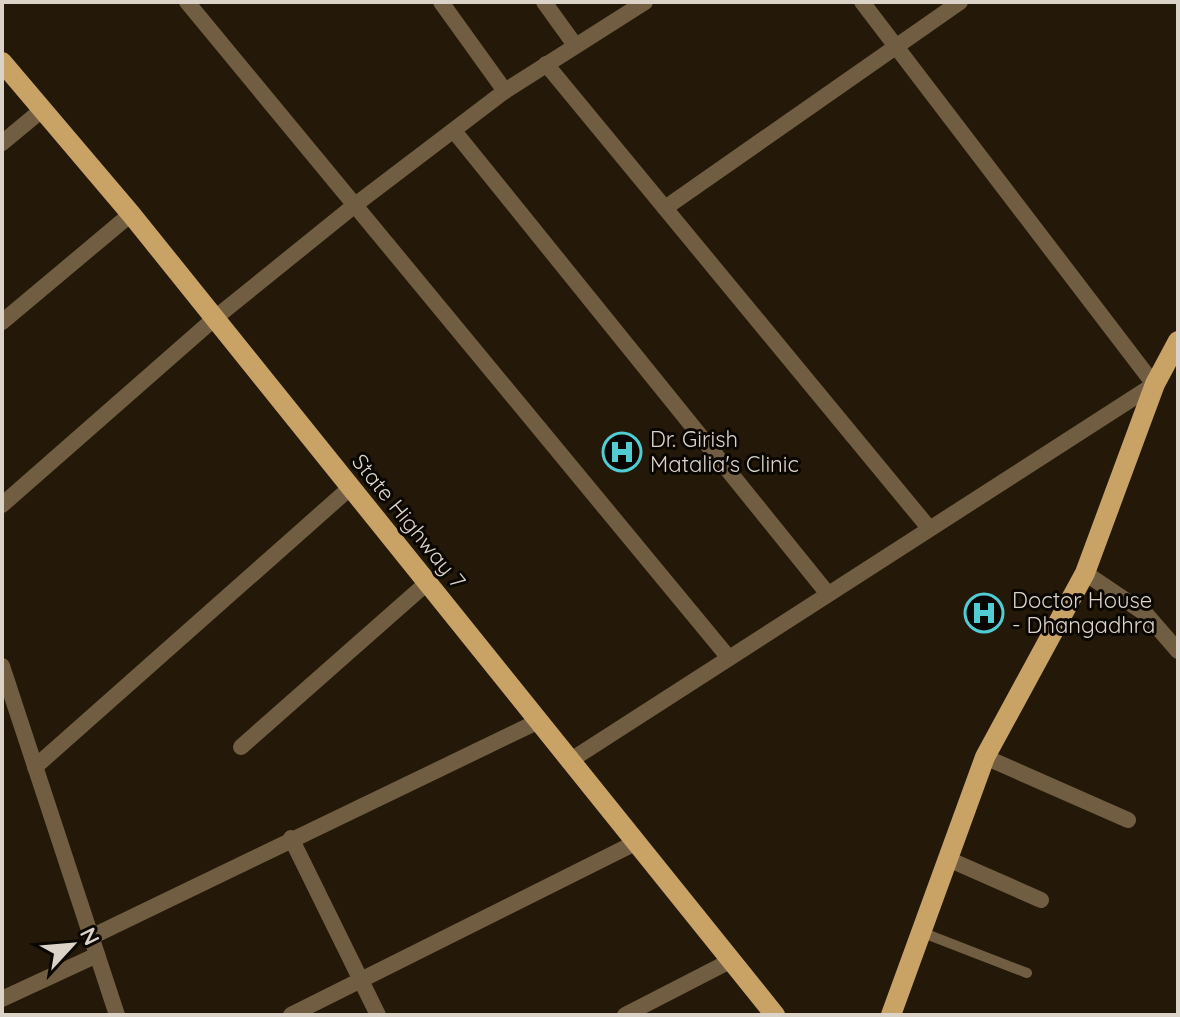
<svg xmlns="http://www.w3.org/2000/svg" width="1180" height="1017" viewBox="0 0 1180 1017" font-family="Quicksand,sans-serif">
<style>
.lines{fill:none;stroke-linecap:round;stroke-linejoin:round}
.lane{stroke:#715e42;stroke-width:10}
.street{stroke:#715e42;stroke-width:16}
.primary{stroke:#c9a266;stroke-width:20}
.labels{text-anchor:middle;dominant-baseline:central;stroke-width:6;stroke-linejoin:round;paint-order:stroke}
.poi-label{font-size:22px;fill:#dbd3c8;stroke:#0a0602;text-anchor:start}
.street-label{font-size:22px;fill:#dbd3c8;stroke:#0a0602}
</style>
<rect width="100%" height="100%" fill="#241908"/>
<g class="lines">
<!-- lane -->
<path class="lane" d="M921,932L1027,973"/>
<!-- street -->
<g class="street">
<path d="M187,2L729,658"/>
<path d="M441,2L505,91"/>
<path d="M544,2L575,45"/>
<path d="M862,2L1153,383"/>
<path d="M546,64L929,528"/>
<path d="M454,131L828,594"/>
<path d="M2,143L43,109"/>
<path d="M665,208L960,2"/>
<path d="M2,322L131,214"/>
<path d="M2,505L215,318L355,205L505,91L645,2"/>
<path d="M1085,573L1146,614L1178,651"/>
<path d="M2,666L117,1015"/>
<path d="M241,747L428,582"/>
<path d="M985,757L1128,820"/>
<path d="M571,760L1155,384"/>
<path d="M35,767L351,487"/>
<path d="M291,838L378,1015"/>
<path d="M948,859L1041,900"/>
<path d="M91,937L539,721"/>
<path d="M2,999L97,955"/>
<path d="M291,1015L637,842"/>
<path d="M625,1015L732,960"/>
</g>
<!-- primary -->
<g class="primary">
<path d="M2,62L131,214L775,1015"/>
<path d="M891,1015L985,757L1085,573L1155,384L1178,341"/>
</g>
</g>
<!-- icons -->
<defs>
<symbol id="hospital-ring" viewBox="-11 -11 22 22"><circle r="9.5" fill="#0a0602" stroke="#51ccd2" stroke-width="1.5"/><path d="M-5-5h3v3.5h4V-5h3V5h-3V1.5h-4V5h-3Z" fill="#51ccd2"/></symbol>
</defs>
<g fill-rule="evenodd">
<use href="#hospital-ring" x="600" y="430" width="44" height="44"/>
<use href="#hospital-ring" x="962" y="591" width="44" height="44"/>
</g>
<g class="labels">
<!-- poi labels -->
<g class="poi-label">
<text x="650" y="439">Dr. Girish<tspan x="650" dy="25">Matalia's Clinic</tspan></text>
<text x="1012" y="600">Doctor House<tspan x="1012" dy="25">- Dhangadhra</tspan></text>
</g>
<!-- street labels -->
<g class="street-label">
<text transform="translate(409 521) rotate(51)">State Highway 7</text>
</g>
</g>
<!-- border -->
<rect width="1180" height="1017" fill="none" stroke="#dbd3c8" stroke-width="8"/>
<!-- north arrow -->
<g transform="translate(72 945) rotate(64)" stroke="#0a0602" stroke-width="6" paint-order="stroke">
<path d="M0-6L14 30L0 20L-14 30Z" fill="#dbd3c8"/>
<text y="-12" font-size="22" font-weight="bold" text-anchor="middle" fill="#dbd3c8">N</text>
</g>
</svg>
